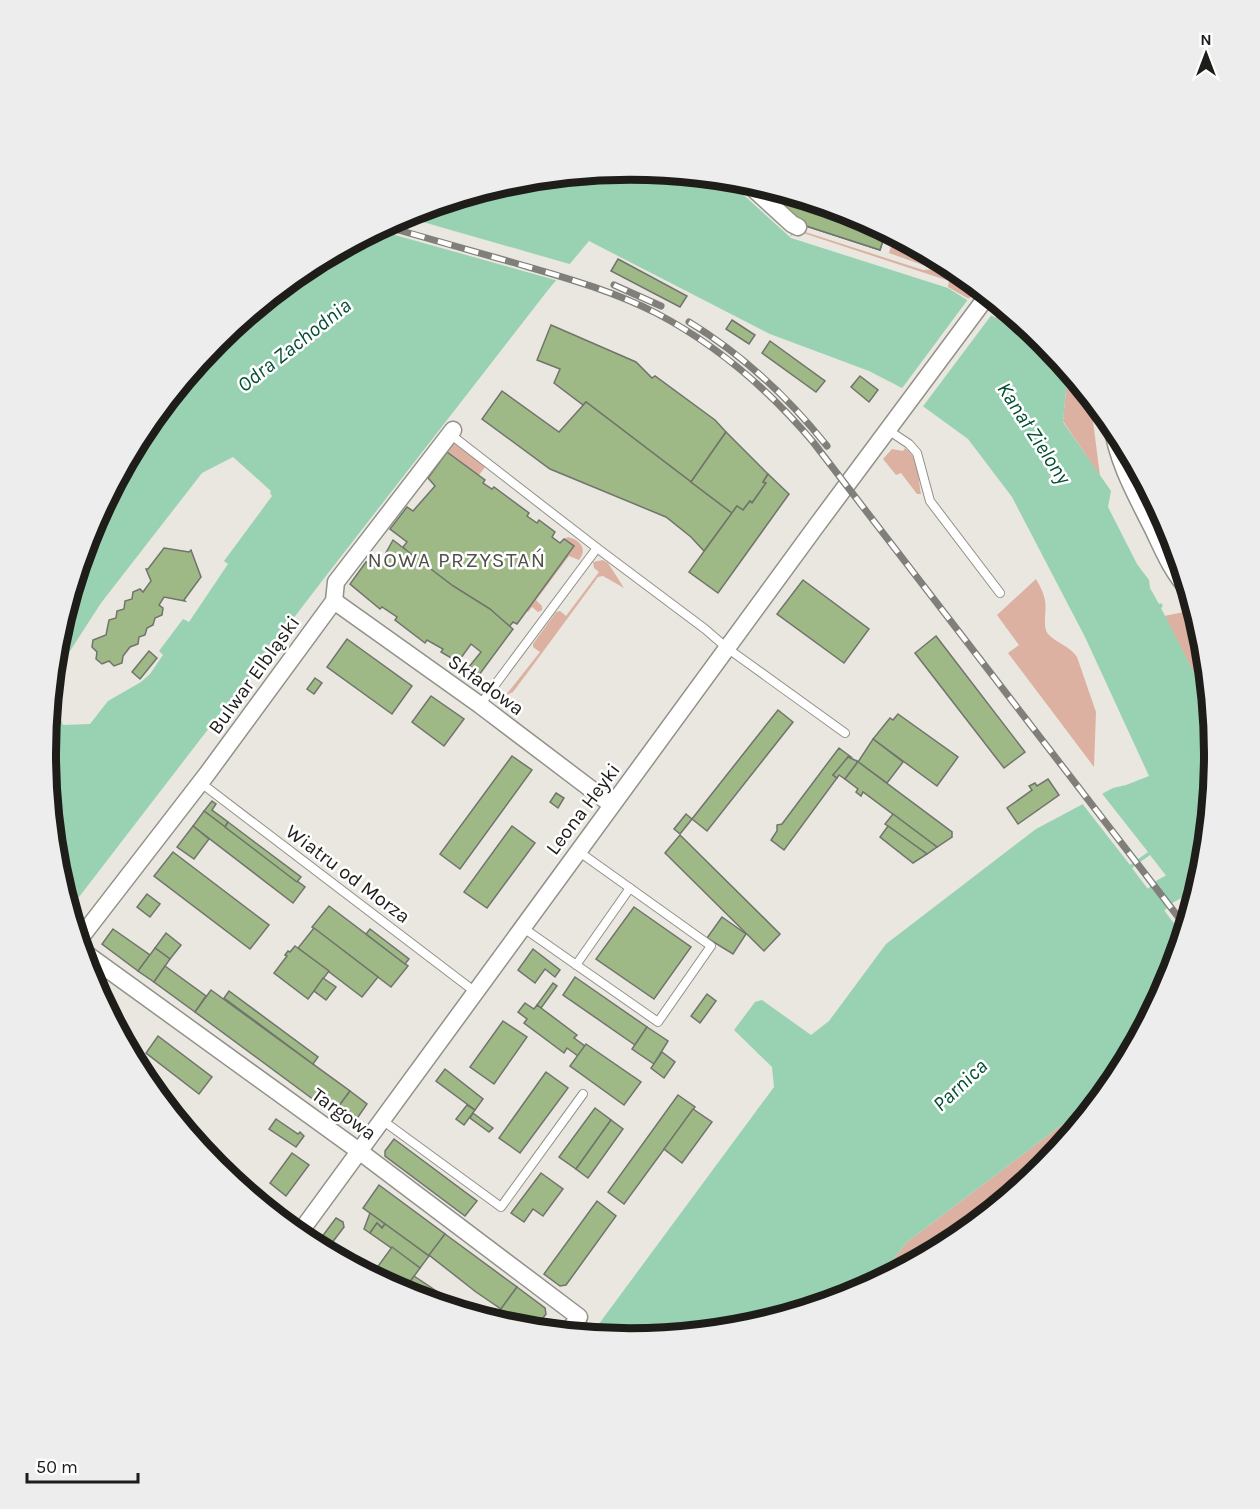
<svg xmlns="http://www.w3.org/2000/svg" width="1260" height="1509" viewBox="0 0 1260 1509" font-family="Karla,sans-serif">
<style>
.green{fill:#dcb1a1}
.water{fill:#98d2b3}
.pier{fill:#e9e7df}
.lines{fill:none;stroke-linecap:round;stroke-linejoin:round}
.river{stroke:#98d2b3;stroke-width:27}
.building{fill:#9eb886;stroke:#70746d;stroke-width:1.5}
.lane-casing{stroke:#929189;stroke-width:10}
.street-casing{stroke:#929189;stroke-width:19}
.lane{stroke:#fff;stroke-width:8}
.street{stroke:#fff;stroke-width:16}
.rail-casing{stroke:#807f79;stroke-width:7}
.rail{stroke:#fff;stroke-width:4.5;stroke-dasharray:14;stroke-linecap:butt}
.labels{text-anchor:middle;dominant-baseline:central;stroke-width:5;stroke-linejoin:round;paint-order:stroke}
.street-label{font-size:20px;fill:#1e1d1a;stroke:#fff}
.water-label{font-size:21px;font-style:italic;fill:#034e32;stroke:#fff}
.neighbourhood-label{font-size:21px;letter-spacing:1.5px;fill:#515049;stroke:#fff}
.rim{fill:none;stroke:#1e1d1a;stroke-width:8}
</style>
<rect width="100%" height="100%" fill="#e9e7df"/>
<!-- green -->
<g class="green">
<path d="M796,229L923,270C944,269 961,273 978,287L969,299L948,287L949,281L797,231L791,236H790Z"/>
<path d="M899,238L919,249L930,263L923,265L889,253L891,246Z"/>
<path d="M1003,307L1044,341L1057,357L995,318Z"/>
<path d="M1068,370L1090,398L1100,476L1063,421Z"/>
<path d="M454,443L485,467L479,475L447,452Z"/>
<path d="M905,448C919,458 918,478 921,494H917L901,473L896,475L883,459L892,449L903,451Z"/>
<path d="M568,537C580,540 588,549 579,560L569,556L536,600L542,606V610L538,612L532,607L528,612L526,611L574,547L564,539Z"/>
<path d="M603,560L608,563L624,588L603,576L598,577L528,672L513,692L506,695L540,652L533,647V644L556,612L560,611L566,616L599,572L594,568L593,562Z"/>
<path d="M1036,579C1040,586 1044,593 1045,601C1047,610 1042,627 1048,634C1056,643 1070,646 1077,657L1096,712L1094,767L1008,653L1019,645L997,615Z"/>
<path d="M1189,611L1195,612L1204,641L1209,699L1206,692L1204,693L1164,616Z"/>
<path d="M1108,1090L1043,1168L965,1233L938,1234L919,1251L909,1266L874,1284L907,1242Z"/>
</g>
<!-- water -->
<path class="water" d="M630,170L726,179L791,238L948,288L1057,357L1068,370L1063,422L1111,491L1108,507L1137,564L1149,580L1150,588L1159,604L1161,603L1163,606L1161,608L1204,692H1206L1209,699L1215,755L1204,869L1189,918L1176,930L1179,934L1184,933L1170,979L1116,1080L1108,1090L907,1242L874,1284L854,1295L744,1328L630,1339L590,1336L774,1087L772,1067L734,1030L755,1002L762,1000L811,1035L829,1021L886,944L1036,829L1113,788L1126,785L1149,776L1085,637L1012,497L968,439L924,407L902,388L869,371L770,334L589,241L548,290L329,572L69,910L56,868L45,754L51,694L63,725L90,724L108,701L141,682L150,674L163,655L159,651L183,619L189,622L228,564L224,561L272,496L270,493L271,491L233,457L202,473L101,603L52,679L56,640L90,530L144,429L217,341L305,268L406,214L516,181Z"/>
<!-- pier -->
<g class="pier">
<path d="M402,216L573,265L559,281L377,230Z"/>
<path d="M969,298L993,313L921,409L900,391Z"/>
<path d="M1100,791L1148,852L1130,865L1081,802Z"/>
<path d="M1150,855L1192,909L1187,923L1179,930L1132,868Z"/>
</g>
<g class="lines">
<!-- river -->
<path class="river" d="M1132,923L1164,892L1203,871"/>
</g>
<!-- building -->
<g class="building">
<path d="M757,185L854,214L886,231L880,250L800,224Z"/>
<path d="M757,185L854,214L886,231L880,250L800,224Z"/>
<path d="M618,259L687,296L680,307L611,271Z"/>
<path d="M732,320L755,335L749,344L726,329Z"/>
<path d="M551,325L636,362L652,378L655,376L715,420L726,432L691,482L586,402L583,405L554,383L560,369L537,360Z"/>
<path d="M770,341L825,381L816,392L762,353Z"/>
<path d="M860,376L878,390L869,402L851,387Z"/>
<path d="M502,391L559,432L586,402L732,513L704,551L691,537L666,517L550,469L482,419Z"/>
<path d="M726,432L768,474L763,482L766,483L752,503L750,501L743,510L737,506L732,513L691,482Z"/>
<path d="M447,452L485,480L483,483L492,489L494,487L529,513L527,516L537,523L539,520L555,532L552,537L560,543L564,539L574,546L517,624L513,622L509,627L490,609L453,586L407,552L403,547L407,542L390,529L407,507L413,511L435,486L428,478Z"/>
<path d="M768,474L789,494L718,593L689,572L737,506L743,510L750,501L752,503L766,483L763,482Z"/>
<path d="M393,540L453,586L490,609L513,629L479,675L468,668L481,652L471,644L458,662L441,652L443,649L427,640L425,643L395,620L397,617L382,607L380,609L350,584L366,562L378,567Z"/>
<path d="M164,548L189,552L191,550L201,577L184,600L185,601L164,597L159,605L163,608L162,615L155,618L153,625L147,628L145,635L139,637L138,644L130,647L123,656L122,663L114,666L109,661L102,664L96,659L97,652L92,647L93,640L106,635L109,620L116,618L117,611L124,609L125,601L132,599L133,592L140,589L143,592L151,581L146,569H148Z"/>
<path d="M803,580L869,629L844,663L777,614Z"/>
<path d="M936,636L1025,752L1004,768L915,653Z"/>
<path d="M347,639L412,686L392,714L327,667Z"/>
<path d="M149,651L157,658L140,679L132,672Z"/>
<path d="M315,678L322,683L314,694L307,689Z"/>
<path d="M431,696L464,719L444,746L412,722Z"/>
<path d="M778,710L793,722L707,831L692,819Z"/>
<path d="M898,714L958,757L937,786L873,739L890,718L893,720Z"/>
<path d="M873,739L903,762L887,783L858,762Z"/>
<path d="M839,748L851,757H848L837,773L836,772L833,775L837,778L784,850L771,840L777,831V825L782,824Z"/>
<path d="M512,756L532,770L460,869L440,854Z"/>
<path d="M848,757L857,761V763L845,779L839,775L837,778L833,775Z"/>
<path d="M857,761L952,832V837L937,847L863,792L861,796L856,792L858,789L845,779L857,763Z"/>
<path d="M1048,779L1059,795L1018,824L1007,808L1032,790L1029,786L1035,783L1037,786Z"/>
<path d="M556,793L564,798L558,808L550,802Z"/>
<path d="M212,801L216,804L212,810L228,822L225,827L204,811Z"/>
<path d="M204,811L305,887L293,903L193,826Z"/>
<path d="M686,814L692,819L680,834L674,829Z"/>
<path d="M893,814L937,847L927,854L888,826L885,824Z"/>
<path d="M228,822L301,877L297,882L225,827Z"/>
<path d="M193,826L209,839L194,859L177,847Z"/>
<path d="M512,826L535,843L487,908L464,892Z"/>
<path d="M888,826L927,854L913,863L880,837Z"/>
<path d="M680,835L780,934L764,951L665,853Z"/>
<path d="M173,852L269,925L250,949L154,876Z"/>
<path d="M147,894L160,904L150,917L137,907Z"/>
<path d="M329,906L408,966L391,987L312,927Z"/>
<path d="M634,907L691,947L654,999L596,959Z"/>
<path d="M722,917L746,934L733,954L707,938Z"/>
<path d="M314,928L378,977L362,997L298,948Z"/>
<path d="M113,929L150,955L138,971L102,944Z"/>
<path d="M370,929L409,959L405,964L366,934Z"/>
<path d="M166,933L181,945L170,959L155,948Z"/>
<path d="M295,946L329,971L308,999L274,973L287,956L285,955L288,951L290,952Z"/>
<path d="M155,948L170,959L154,982L138,971Z"/>
<path d="M533,949L560,970L555,977L545,969L535,983L518,970Z"/>
<path d="M165,966L206,996L195,1012L154,982Z"/>
<path d="M575,977L647,1027L635,1045L563,995Z"/>
<path d="M323,978L336,987L326,1000L314,991Z"/>
<path d="M553,983L557,986L541,1008L537,1005Z"/>
<path d="M211,990L350,1091L333,1114L195,1012Z"/>
<path d="M229,991L318,1057L313,1064L224,998Z"/>
<path d="M707,994L716,1001L700,1023L691,1016Z"/>
<path d="M525,1003L534,1009L537,1005L577,1035L574,1038L585,1046L578,1056L567,1048L564,1053L524,1023L527,1019L518,1012Z"/>
<path d="M503,1021L527,1037L494,1084L470,1067Z"/>
<path d="M647,1027L668,1041L654,1064L632,1049Z"/>
<path d="M158,1036L212,1077L199,1094L146,1053Z"/>
<path d="M586,1044L641,1082L624,1105L570,1066Z"/>
<path d="M662,1052L675,1062L664,1078L651,1068Z"/>
<path d="M445,1069L483,1099L475,1110L436,1081Z"/>
<path d="M546,1072L568,1088L520,1153L499,1138Z"/>
<path d="M350,1091L367,1104L356,1120L352,1117L347,1124L333,1114Z"/>
<path d="M678,1095L695,1107L624,1204L608,1192Z"/>
<path d="M467,1105L475,1110L464,1125L456,1119Z"/>
<path d="M595,1108L611,1120L576,1169L559,1157Z"/>
<path d="M693,1109L712,1122L682,1163L664,1149Z"/>
<path d="M473,1113L493,1128L489,1132L470,1118Z"/>
<path d="M276,1119L298,1134L300,1132L304,1136L296,1147L269,1129Z"/>
<path d="M611,1120L623,1129L588,1178L576,1169Z"/>
<path d="M394,1139L477,1201L465,1216L385,1156V1151Z"/>
<path d="M292,1153L309,1165L286,1196L270,1183Z"/>
<path d="M541,1173L563,1189L543,1216L533,1209L524,1222L511,1213Z"/>
<path d="M379,1185L445,1234L429,1256L363,1208Z"/>
<path d="M597,1201L616,1216L566,1285L560,1286L544,1274Z"/>
<path d="M370,1213L385,1224L382,1228L377,1223L370,1233L364,1229Z"/>
<path d="M336,1218L343,1222L344,1227L325,1252L315,1246Z"/>
<path d="M377,1223L382,1228L385,1224L429,1256L420,1268L370,1233Z"/>
<path d="M445,1234L517,1287L501,1309L476,1292L429,1255Z"/>
<path d="M392,1247L420,1268L402,1293L371,1276Z"/>
<path d="M359,1258L375,1270L371,1276L353,1266Z"/>
<path d="M414,1276L438,1292L463,1311L402,1293Z"/>
<path d="M517,1287L545,1308L546,1314L534,1330L516,1328L492,1321Z"/>
</g>
<g class="lines">
<defs>
<g id="lane">
<path d="M888,430L909,444L917,453L930,501L1000,593"/>
<path d="M450,434L597,548"/>
<path d="M480,705L597,548L705,629L727,648L845,733"/>
<path d="M201,783L474,991"/>
<path d="M522,927L658,1022L711,946L578,851"/>
<path d="M576,965L630,888"/>
<path d="M382,1120L501,1207L583,1094"/>
<path d="M229,1178L301,1231"/>
<path d="M918,1261C927,1246 939,1238 957,1239"/>
</g>
<g id="street">
<path d="M745,181L792,224L798,227"/>
<path d="M1112,424C1117,462 1136,495 1153,529C1163,550 1172,572 1188,589"/>
<path d="M334,601L480,705L612,805"/>
<path d="M78,941L207,774L334,601L336,582L453,430"/>
<path d="M81,950L359,1151L579,1317L567,1333"/>
<path d="M298,1235L817,525L988,295"/>
</g>
</defs>
<!-- lane casing -->
<use href="#lane" class="lane-casing"/>
<!-- street casing -->
<use href="#street" class="street-casing"/>
<!-- lane -->
<use href="#lane" class="lane"/>
<!-- street -->
<use href="#street" class="street"/>
<defs>
<g id="rail">
<path d="M384,226C428,238 471,251 515,263C563,277 611,290 656,313C717,345 769,390 813,442L1186,927"/>
<path d="M614,285L661,306"/>
<path d="M689,322C743,355 788,397 827,446"/>
</g>
</defs>
<!-- rail casing -->
<use href="#rail" class="rail-casing"/>
<!-- rail -->
<use href="#rail" class="rail"/>
</g>
<g class="labels">
<!-- street labels -->
<g class="street-label">
<text transform="translate(254 675) rotate(-54)">Bulwar Elbląski</text>
<text transform="translate(486 685) rotate(36)">Składowa</text>
<text transform="translate(583 809) rotate(-53)">Leona Heyki</text>
<text transform="translate(348 874) rotate(37)">Wiatru od Morza</text>
<text transform="translate(344 1114) rotate(36)">Targowa</text>
</g>
<!-- water labels -->
<g class="water-label">
<text transform="translate(294 345) rotate(-38)">Odra Zachodnia</text>
<text transform="translate(1034 433) rotate(57)">Kanał Zielony</text>
<text transform="translate(960 1085) rotate(-43)">Parnica</text>
</g>
<!-- neighbourhood labels -->
<g class="neighbourhood-label">
<text x="457" y="560">NOWA PRZYSTAŃ</text>
</g>
</g>
<!-- crop -->
<path d="M0 0H1260V1509H0ZM56 754a574 574 0 1 1 1148 0a574 574 0 1 1-1148 0Z" fill="#ededed" fill-rule="evenodd"/>
<path class="rim" d="M56 754a574 574 0 1 1 1148 0a574 574 0 1 1-1148 0Z"/>
<!-- north arrow -->
<g transform="translate(1206 54)" stroke="#ffffff" stroke-width="4.5" paint-order="stroke">
<path d="M0-4.5L10 22L0 15L-10 22Z" fill="#1e1d1a"/>
<text y="-9" font-size="16" font-weight="bold" text-anchor="middle" fill="#1e1d1a">N</text>
</g>
<!-- scale -->
<path d="M27 1473v9h111v-9" fill="none" stroke="#1e1d1a" stroke-width="3"/>
<text x="36" y="1473" font-size="18" fill="#1e1d1a" stroke="#ffffff" stroke-width="4.5" paint-order="stroke">50 m</text>
</svg>
